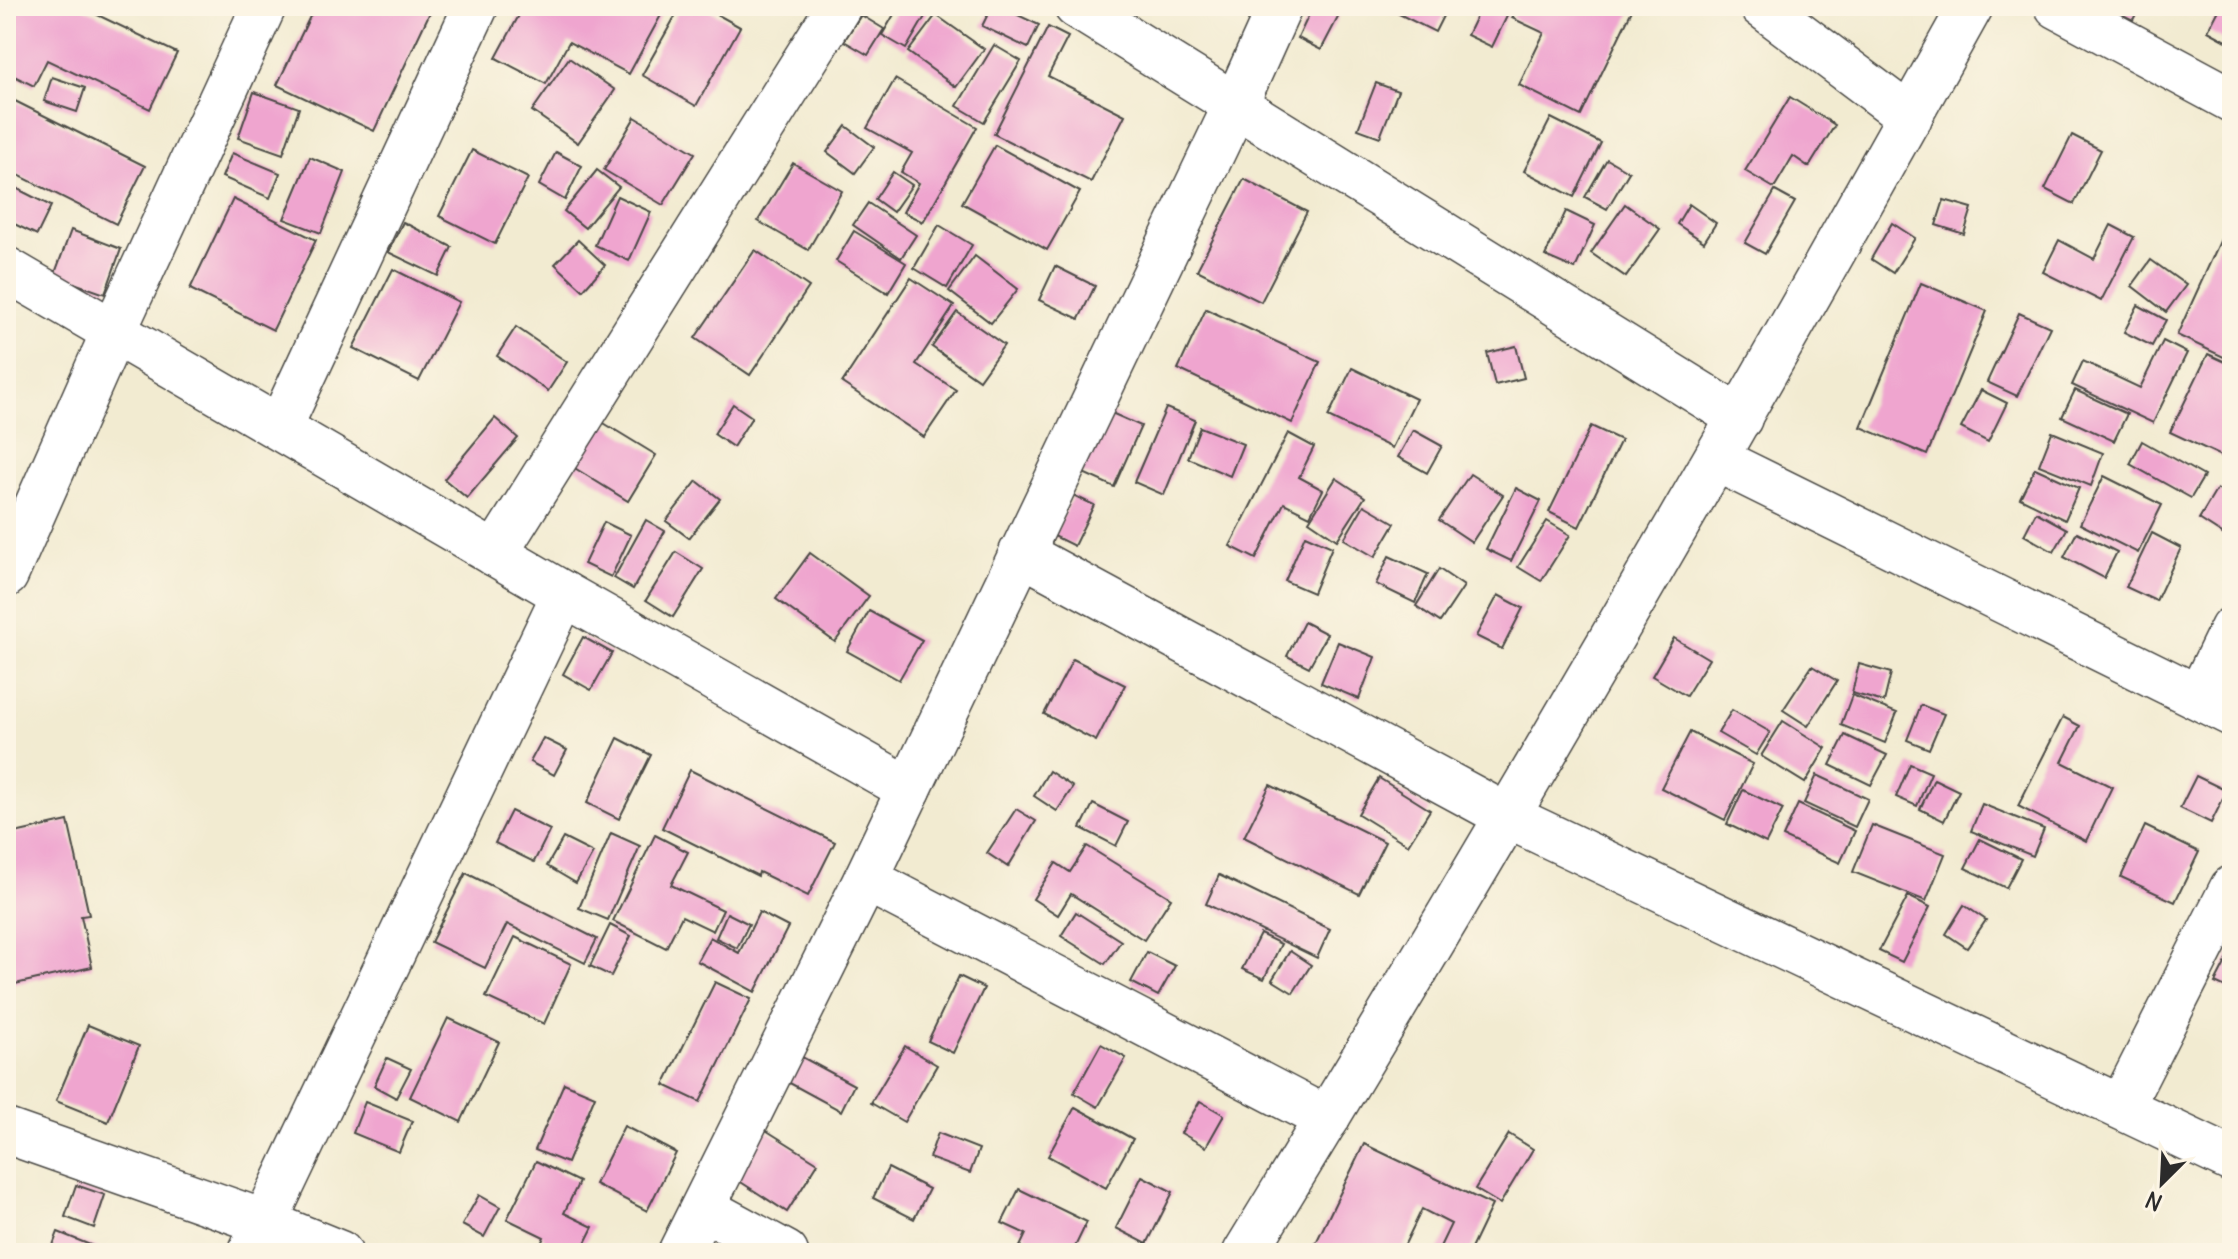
<svg xmlns="http://www.w3.org/2000/svg" width="2238" height="1259" viewBox="0 0 2238 1259" font-family="Delius,sans-serif">
<style>
.building{fill:#efa5cf}
.lines{fill:none;stroke-linecap:round;stroke-linejoin:round}
.minor-casing{stroke:#494844;stroke-width:47}
.minor{stroke:#fff;stroke-width:44}
</style>
<rect width="100%" height="100%" fill="#fcf5e5"/>
<filter id="ink" filterUnits="userSpaceOnUse"><feTurbulence type="fractalNoise" baseFrequency=".0125" numOctaves="2"/><feDisplacementMap in="SourceGraphic" scale="16" xChannelSelector="R" yChannelSelector="G"/><feConvolveMatrix kernelMatrix="1 2 1 2 8 2 1 2 1" color-interpolation-filters="sRGB"/></filter>
<filter id="wash" filterUnits="userSpaceOnUse"><feTurbulence type="fractalNoise" baseFrequency=".006" numOctaves="4" result="noise"/><feDisplacementMap in="SourceGraphic" scale="32" xChannelSelector="R" yChannelSelector="G"/><feGaussianBlur stdDeviation="1.8" result="paint"/><feColorMatrix in="noise" values="0 0 0 0 0 0 0 0 0 0 0 0 0 0 0 0 0 1.4 0 .05"/><feComposite in="paint" operator="in"/></filter>
<g filter="url(#wash)">
<rect width="100%" height="100%" fill="#f2ebd1"/>
<g id="blocks">
<!-- building -->
<g class="building">
<path d="M19,6H79L177,53L150,109L47,60L34,86L6,72V32Z"/>
<path d="M315,6H427L432,8L374,131L277,85Z"/>
<path d="M524,6H666L629,74L569,42L546,84L496,58Z"/>
<path d="M681,6H702L740,27L696,106L642,75Z"/>
<path d="M899,6H927L930,8L906,49L882,35Z"/>
<path d="M992,6H999L1039,25L1028,48L982,26Z"/>
<path d="M1313,6H1344L1321,50L1298,38Z"/>
<path d="M1403,6H1448L1435,32L1399,14Z"/>
<path d="M1481,6H1512L1492,47L1467,35Z"/>
<path d="M1518,6H1634L1581,116L1519,85L1544,33L1512,18Z"/>
<path d="M2105,6H2140L2133,20Z"/>
<path d="M2221,6H2232V44L2208,31Z"/>
<path d="M861,15L884,29L868,55L844,41Z"/>
<path d="M936,15L984,49L956,87L908,52Z"/>
<path d="M1048,27L1068,37L1048,76L1125,115L1091,182L994,134Z"/>
<path d="M994,45L1021,61L984,122L957,106Z"/>
<path d="M569,58L615,90L578,143L532,111Z"/>
<path d="M52,77L85,88L77,112L44,101Z"/>
<path d="M895,79L977,127L923,222L903,212L919,183L901,172L912,153L867,128Z"/>
<path d="M1376,83L1398,91L1380,137L1358,129Z"/>
<path d="M254,92L299,108L283,154L238,138Z"/>
<path d="M7,97L145,166L116,224L6,169Z"/>
<path d="M1790,97L1835,125L1809,167L1793,156L1774,188L1745,171Z"/>
<path d="M635,117L695,153L663,205L604,170Z"/>
<path d="M1551,118L1601,143L1574,197L1524,171Z"/>
<path d="M846,126L874,147L855,173L827,152Z"/>
<path d="M2072,135L2101,150L2074,204L2045,189Z"/>
<path d="M995,145L1080,192L1047,250L962,203Z"/>
<path d="M472,150L528,178L495,244L439,216Z"/>
<path d="M556,152L582,166L565,200L539,185Z"/>
<path d="M232,153L280,173L270,198L222,177Z"/>
<path d="M310,157L345,172L321,233L284,219Z"/>
<path d="M1607,159L1629,172L1607,209L1585,197Z"/>
<path d="M793,163L842,191L808,250L758,221Z"/>
<path d="M597,170L619,187L585,228L564,211Z"/>
<path d="M893,172L912,185L893,212L875,199Z"/>
<path d="M1244,179L1307,212L1261,302L1197,270Z"/>
<path d="M6,183L51,206L37,235L6,220Z"/>
<path d="M1775,191L1795,202L1765,254L1745,243Z"/>
<path d="M617,196L651,212L629,261L595,245Z"/>
<path d="M233,199L316,240L273,330L190,289Z"/>
<path d="M1944,200L1972,208L1964,234L1936,225Z"/>
<path d="M868,203L916,235L901,258L853,225Z"/>
<path d="M1625,204L1660,229L1626,277L1591,253Z"/>
<path d="M1689,204L1716,223L1704,242L1677,224Z"/>
<path d="M1566,211L1595,225L1575,269L1545,256Z"/>
<path d="M2232,215V361L2177,335Z"/>
<path d="M403,222L452,247L438,276L388,252Z"/>
<path d="M1892,223L1915,238L1893,273L1871,259Z"/>
<path d="M939,225L972,245L947,288L914,268Z"/>
<path d="M2111,225L2134,237L2101,301L2043,272L2059,240L2094,259Z"/>
<path d="M71,230L121,249L105,294L54,276Z"/>
<path d="M854,231L906,263L888,293L836,261Z"/>
<path d="M578,240L605,265L583,290L555,264Z"/>
<path d="M755,250L809,287L750,375L695,338Z"/>
<path d="M975,256L1018,289L991,323L949,291Z"/>
<path d="M2151,260L2186,285L2166,312L2132,286Z"/>
<path d="M1055,266L1095,286L1079,319L1039,300Z"/>
<path d="M393,269L459,302L419,381L353,348Z"/>
<path d="M911,278L954,306L916,364L956,390L924,437L842,383Z"/>
<path d="M1921,283L1987,311L1927,455L1861,427Z"/>
<path d="M2138,305L2166,320L2152,346L2124,332Z"/>
<path d="M1206,309L1320,362L1292,423L1178,369Z"/>
<path d="M957,312L1004,345L979,380L932,347Z"/>
<path d="M2019,313L2050,327L2017,396L1987,382Z"/>
<path d="M516,327L567,362L548,391L497,356Z"/>
<path d="M2163,341L2187,353L2153,423L2072,385L2083,361L2140,388Z"/>
<path d="M1516,346L1524,378L1495,385L1487,353Z"/>
<path d="M2208,354L2232,365V461L2170,432Z"/>
<path d="M1352,368L1416,399L1392,448L1328,417Z"/>
<path d="M1981,390L2007,403L1988,442L1961,428Z"/>
<path d="M2075,390L2127,414L2114,441L2062,417Z"/>
<path d="M733,404L752,417L733,447L714,434Z"/>
<path d="M1166,408L1195,420L1164,495L1134,482Z"/>
<path d="M1107,411L1141,426L1114,487L1081,472Z"/>
<path d="M495,418L518,438L467,498L444,479Z"/>
<path d="M602,422L656,455L628,501L573,467Z"/>
<path d="M1591,426L1621,440L1579,527L1549,512Z"/>
<path d="M1200,427L1243,444L1230,476L1188,458Z"/>
<path d="M1413,430L1442,446L1427,473L1398,457Z"/>
<path d="M2052,432L2103,453L2091,486L2039,465Z"/>
<path d="M1288,433L1314,447L1299,477L1323,490L1310,516L1284,503L1256,559L1230,546Z"/>
<path d="M2142,441L2204,476L2191,498L2130,464Z"/>
<path d="M2035,468L2079,488L2065,520L2020,498Z"/>
<path d="M1470,474L1503,495L1472,542L1439,520Z"/>
<path d="M2104,476L2162,505L2138,553L2080,524Z"/>
<path d="M1336,478L1365,497L1337,540L1309,521Z"/>
<path d="M697,481L720,499L689,538L666,521Z"/>
<path d="M1516,488L1541,501L1511,561L1486,549Z"/>
<path d="M2217,489L2232,498V529L2227,537L2199,519Z"/>
<path d="M1073,495L1094,505L1074,546L1054,536Z"/>
<path d="M1364,505L1395,523L1375,557L1344,539Z"/>
<path d="M2036,512L2067,529L2054,552L2024,535Z"/>
<path d="M646,520L665,531L633,589L614,578Z"/>
<path d="M1547,521L1570,535L1541,581L1518,567Z"/>
<path d="M604,522L631,535L611,577L584,564Z"/>
<path d="M2077,532L2117,552L2104,578L2064,557Z"/>
<path d="M2152,533L2181,548L2156,601L2126,587Z"/>
<path d="M1305,535L1332,547L1313,593L1285,581Z"/>
<path d="M676,552L703,569L673,617L646,600Z"/>
<path d="M810,553L869,596L835,642L776,599Z"/>
<path d="M1389,556L1428,574L1415,603L1376,584Z"/>
<path d="M1439,569L1464,586L1440,622L1416,606Z"/>
<path d="M1498,595L1523,608L1502,649L1476,636Z"/>
<path d="M869,611L922,640L899,680L847,651Z"/>
<path d="M1304,622L1327,634L1309,667L1287,656Z"/>
<path d="M583,637L612,653L591,690L563,674Z"/>
<path d="M1674,638L1709,659L1686,696L1652,676Z"/>
<path d="M1338,642L1375,657L1359,699L1321,683Z"/>
<path d="M1073,659L1125,685L1096,741L1044,714Z"/>
<path d="M1859,664L1891,673L1884,702L1852,693Z"/>
<path d="M1812,666L1837,681L1808,726L1783,710Z"/>
<path d="M1852,695L1897,713L1885,743L1841,725Z"/>
<path d="M1921,705L1944,714L1929,749L1907,740Z"/>
<path d="M1732,710L1770,732L1756,755L1718,733Z"/>
<path d="M2063,717L2080,726L2062,762L2112,787L2086,841L2018,806Z"/>
<path d="M1783,721L1826,748L1805,783L1761,756Z"/>
<path d="M1690,732L1753,764L1725,820L1661,788Z"/>
<path d="M1845,735L1887,755L1871,785L1830,765Z"/>
<path d="M543,738L567,750L554,775L530,762Z"/>
<path d="M618,738L651,755L619,819L587,803Z"/>
<path d="M1910,764L1931,773L1917,806L1896,797Z"/>
<path d="M690,770L835,842L808,896L759,872L758,876L662,828Z"/>
<path d="M1049,771L1073,787L1057,811L1034,796Z"/>
<path d="M1817,775L1868,799L1855,827L1804,803Z"/>
<path d="M2196,776L2227,791L2211,823L2180,808Z"/>
<path d="M1379,778L1430,810L1408,845L1358,814Z"/>
<path d="M1934,779L1959,791L1944,821L1920,809Z"/>
<path d="M1270,785L1385,842L1359,894L1244,837Z"/>
<path d="M1743,790L1783,809L1766,843L1727,824Z"/>
<path d="M1093,804L1128,822L1116,846L1081,828Z"/>
<path d="M1798,804L1855,831L1840,863L1783,837Z"/>
<path d="M1982,804L2044,829L2033,856L1971,831Z"/>
<path d="M1016,809L1036,821L1008,867L987,853Z"/>
<path d="M511,811L550,830L534,862L495,843Z"/>
<path d="M68,821L89,915L81,916L92,967L6,986V835Z"/>
<path d="M1872,825L1945,854L1926,901L1853,872Z"/>
<path d="M2145,826L2199,852L2175,902L2121,877Z"/>
<path d="M611,833L640,846L608,920L579,908Z"/>
<path d="M655,835L688,852L671,885L723,910L713,931L682,916L666,948L613,921Z"/>
<path d="M563,838L593,853L576,883L547,866Z"/>
<path d="M1980,839L2021,859L2006,888L1965,868Z"/>
<path d="M1087,846L1171,898L1144,940L1071,894L1058,915L1033,899L1056,863L1070,872Z"/>
<path d="M466,873L597,939L585,963L507,924L485,968L431,942Z"/>
<path d="M1219,875L1330,929L1317,958L1206,904Z"/>
<path d="M1908,896L1930,907L1902,962L1879,951Z"/>
<path d="M1964,905L1986,920L1967,948L1946,934Z"/>
<path d="M759,912L788,927L755,992L697,961L710,937L739,953Z"/>
<path d="M1076,912L1121,941L1105,964L1061,936Z"/>
<path d="M727,913L749,924L737,948L716,938Z"/>
<path d="M610,925L631,936L611,976L590,966Z"/>
<path d="M1260,934L1281,944L1264,979L1242,969Z"/>
<path d="M515,937L571,964L544,1024L486,997Z"/>
<path d="M2232,950V991L2215,983Z"/>
<path d="M1290,951L1311,965L1293,993L1272,980Z"/>
<path d="M1147,952L1175,966L1158,996L1131,982Z"/>
<path d="M959,976L984,988L953,1053L928,1041Z"/>
<path d="M715,982L751,999L700,1102L664,1085Z"/>
<path d="M448,1018L499,1042L461,1122L410,1097Z"/>
<path d="M88,1025L139,1046L108,1122L56,1101Z"/>
<path d="M1101,1044L1126,1058L1098,1107L1074,1093Z"/>
<path d="M905,1046L937,1065L904,1122L871,1103Z"/>
<path d="M800,1056L854,1085L841,1111L786,1081Z"/>
<path d="M387,1058L411,1069L396,1098L374,1086Z"/>
<path d="M564,1083L595,1096L567,1163L535,1150Z"/>
<path d="M1200,1101L1224,1115L1206,1147L1181,1133Z"/>
<path d="M365,1102L412,1121L399,1152L353,1133Z"/>
<path d="M1075,1107L1133,1139L1106,1188L1048,1156Z"/>
<path d="M624,1126L676,1153L647,1211L595,1184Z"/>
<path d="M764,1129L818,1163L787,1212L733,1177Z"/>
<path d="M938,1133L979,1149L970,1173L929,1158Z"/>
<path d="M1509,1134L1533,1149L1500,1204L1475,1189Z"/>
<path d="M1364,1144L1492,1205L1469,1253H1437L1451,1224L1422,1209L1404,1246L1418,1253H1311Z"/>
<path d="M536,1161L579,1182L564,1213L593,1227L580,1253H537L544,1237L507,1219Z"/>
<path d="M888,1168L929,1189L914,1219L873,1198Z"/>
<path d="M1142,1176L1173,1192L1147,1244L1116,1228Z"/>
<path d="M76,1185L105,1195L94,1228L65,1217Z"/>
<path d="M1019,1189L1087,1222L1072,1253H1017L1026,1234L1002,1223Z"/>
<path d="M479,1195L500,1207L484,1237L462,1225Z"/>
<path d="M58,1232L110,1253H50Z"/>
</g>
</g>
</g>
<g filter="url(#ink)">
<use href="#blocks" fill-opacity="0" stroke="#494844" stroke-width="2"/>
<g class="lines">
<defs>
<g id="minor">
<path d="M1076,6L1740,418"/>
<path d="M1762,6L1910,117"/>
<path d="M2057,6L2232,100"/>
<path d="M6,269L564,594L909,789"/>
<path d="M280,427L476,6"/>
<path d="M1716,459L2232,714"/>
<path d="M1021,553L1507,816L2232,1160"/>
<path d="M495,554L839,6"/>
<path d="M6,575L113,333L264,6"/>
<path d="M2199,697L2232,629"/>
<path d="M866,879L1327,1119"/>
<path d="M2121,1107L2232,888"/>
<path d="M6,1131L264,1222L340,1253"/>
<path d="M703,1208L786,1253"/>
<path d="M250,1253L564,594"/>
<path d="M680,1253L866,879L1235,106L1280,6"/>
<path d="M1245,1253C1496,842 1738,426 1971,6"/>
</g>
</defs>
<!-- minor casing -->
<use href="#minor" class="minor-casing"/>
<!-- minor -->
<use href="#minor" class="minor"/>
</g>
</g>
<!-- margin -->
<rect width="2238" height="1259" fill="none" stroke="#fcf5e5" stroke-width="32"/>
<!-- north arrow -->
<g transform="translate(2162 1183) rotate(204)" stroke="#fcf5e5" stroke-width="6" paint-order="stroke">
<path d="M0-6L14 30L0 20L-14 30Z" fill="#2b2b2b"/>
<text y="-12" font-size="22" font-weight="bold" text-anchor="middle" fill="#2b2b2b">N</text>
</g>
</svg>
